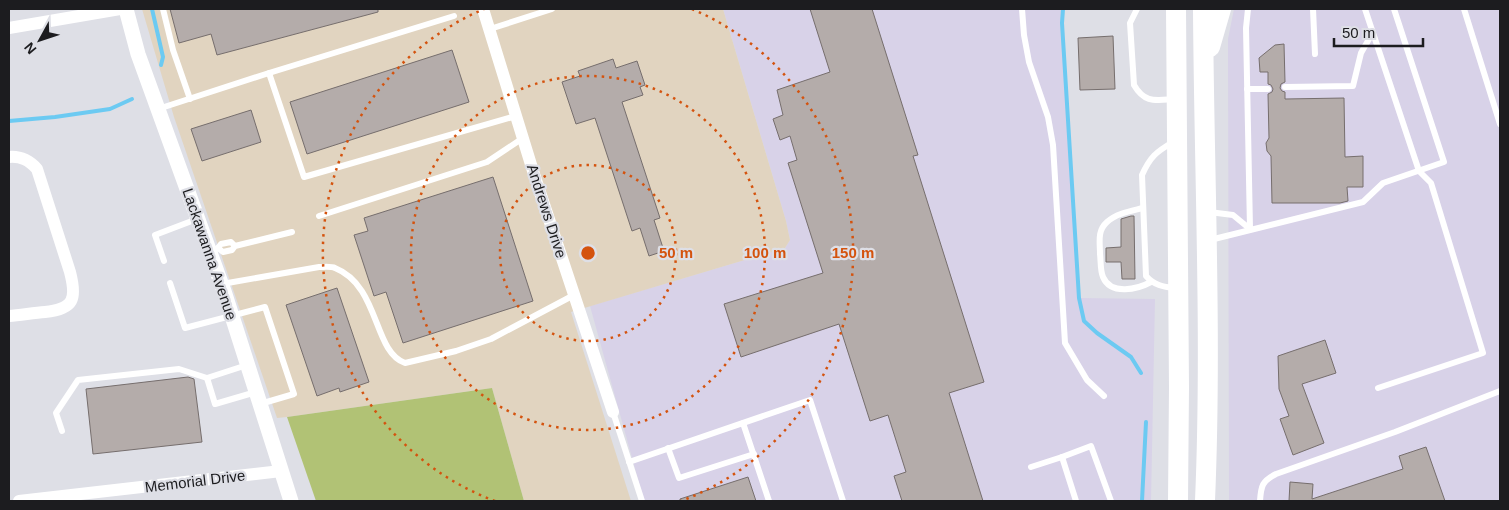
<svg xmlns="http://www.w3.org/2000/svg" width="1509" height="510" viewBox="0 0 1509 510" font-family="Arial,sans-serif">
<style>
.commercial{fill:#d8d2e8}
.industrial{fill:#e1d4c0}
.green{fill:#b1c275}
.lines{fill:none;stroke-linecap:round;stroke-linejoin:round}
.stream{stroke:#6ccaf2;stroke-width:4}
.building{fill:#b4acaa;stroke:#766e6d}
.service{stroke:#fff;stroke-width:6}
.minor{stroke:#fff;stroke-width:12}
.tertiary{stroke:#fff;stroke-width:15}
.trunk{stroke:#fff;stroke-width:20}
.ring{fill:none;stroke:#d4530e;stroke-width:2.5;stroke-dasharray:2.5 5}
.labels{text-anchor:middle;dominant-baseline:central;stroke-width:4.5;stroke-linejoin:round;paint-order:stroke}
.street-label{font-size:15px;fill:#1c1c1f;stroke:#dedfe6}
.centre{fill:#d4530e;stroke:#dedfe6;stroke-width:2.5}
.ring-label{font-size:15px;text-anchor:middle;font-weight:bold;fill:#d4530e;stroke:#dedfe6;stroke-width:4.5;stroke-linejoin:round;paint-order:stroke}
</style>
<rect width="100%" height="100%" fill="#dedfe6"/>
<!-- commercial -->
<g class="commercial">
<path d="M723,9H1063L1062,23L1079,298L1155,299L1151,501H644L590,306L785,248L790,240L786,221Z"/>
<path d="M1234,9H1500V501H1229L1228,39Z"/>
</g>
<!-- industrial -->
<path class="industrial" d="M142,9H723L786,221L790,240L785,248L571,312L631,501H524L492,388L287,417L277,418L174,117Z"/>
<!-- green -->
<path class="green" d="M492,388L524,501H316L287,417Z"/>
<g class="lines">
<!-- stream -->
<g class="stream">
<path d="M152,9L163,57L161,65"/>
<path d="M1063,9L1062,23L1079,298L1084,321L1097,333L1131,357L1141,373"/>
<path d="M9,121L55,117L110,109L132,99"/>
<path d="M1142,501L1146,422"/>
</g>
</g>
<!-- building -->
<g class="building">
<path d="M170,9H378V12L217,55L211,34L179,43Z"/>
<path d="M810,9H872L918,155L913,156L984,382L949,393L983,501H902L894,476L906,472L888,415L870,421L839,324L741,357L724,304L823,273L788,163L797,160L790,136L780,140L773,119L783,115L777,90L830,72Z"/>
<path d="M1113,36L1115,89L1080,90L1078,38Z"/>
<path d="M1284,44L1285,82L1281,84L1280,88L1282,91L1285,92V99L1344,98L1345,157L1363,156V187H1347L1348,201L1340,203H1272L1271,156L1267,151L1266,143L1269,138L1268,94L1272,92L1273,89L1271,85L1268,84V72H1260L1259,58L1275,45Z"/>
<path d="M452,50L469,102L307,154L290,102Z"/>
<path d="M613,59L616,68L637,61L645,85L640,87L643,95L622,102L660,218L654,220L664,251L649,256L640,228L632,231L595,118L576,124L562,82L580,76L578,71Z"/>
<path d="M251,110L261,142L202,161L191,129Z"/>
<path d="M493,177L533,301L403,343L386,292L374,296L354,235L368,231L364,218Z"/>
<path d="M1131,216H1134L1135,279H1122L1121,262H1106V248L1121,247V219Z"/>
<path d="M337,288L369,382L340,392L339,388L317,396L286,305Z"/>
<path d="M1325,340L1336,373L1302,384L1324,443L1293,455L1280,419L1289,416L1279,389L1278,356Z"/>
<path d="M188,377L194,379L202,442L93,454L86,389Z"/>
<path d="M1426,447L1445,501H1289L1290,482L1313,484L1312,499L1403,469L1399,456Z"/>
<path d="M748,477L756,501H680V499Z"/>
</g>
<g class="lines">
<!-- service -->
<g class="service">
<path d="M163,9L173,50L190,99"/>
<path d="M1022,9L1024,35L1029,62L1048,117L1053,145L1065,343L1087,380L1104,396"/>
<path d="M1137,9L1130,23L1134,85C1145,104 1156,100 1175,99"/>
<path d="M1248,9L1246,28L1250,229"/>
<path d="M1313,9L1315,54"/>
<path d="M1365,9L1419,171L1431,183L1483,353L1378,388"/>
<path d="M1464,9L1500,124"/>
<path d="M490,29L552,9"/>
<path d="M269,73L304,177L516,116"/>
<path d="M1285,87L1353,86L1361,53L1373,32"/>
<path d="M1247,89H1268"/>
<path d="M158,109L269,73L454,16"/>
<path d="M1173,142C1156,152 1150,157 1142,175L1146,276C1154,285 1163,287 1175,288"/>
<path d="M1143,208C1131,211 1117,213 1107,222C1097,231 1100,242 1100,254C1101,261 1100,270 1103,277C1111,296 1138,289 1151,282"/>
<path d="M1209,212L1233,215L1250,229"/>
<path d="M319,216L487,162L523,138"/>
<path d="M1210,240L1363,202L1383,183L1444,162L1394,9"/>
<path d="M218,248L223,252L232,250L235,246L292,232"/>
<path d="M216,249L218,248L221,244L231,242L235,246"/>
<path d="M164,261L155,235L197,219"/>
<path d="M170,283L185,328L265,307L294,394L260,404"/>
<path d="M222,284L319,267C324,267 331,266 335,268C380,286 373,352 405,363L456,351L491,339L574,295"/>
<path d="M207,378L215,404L256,392"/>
<path d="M613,412L642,501"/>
<path d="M743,423L769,501"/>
<path d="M62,431L56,413L78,380L179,369L207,378L247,365"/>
<path d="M668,448L679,478L754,454"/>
<path d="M629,462L810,400L843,501"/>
<path d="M1031,467L1062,457"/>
<path d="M1076,501L1062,457L1091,446L1111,501"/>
<path d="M1260,501C1261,486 1262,481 1276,474L1395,432L1500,391"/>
</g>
<!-- minor -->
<g class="minor">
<path d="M483,9L533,171L613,412"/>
<path d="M9,28L120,9"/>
<path d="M9,157C21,156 29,160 37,169L70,272C77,299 74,309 45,312C33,313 21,315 9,316"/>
<path d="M19,501L281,471"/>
</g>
<!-- tertiary -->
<path class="tertiary" d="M126,9L138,54L224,291L291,501"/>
<!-- trunk -->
<g class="trunk">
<path d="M1176,9L1179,387L1178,501"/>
<path d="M1203,9C1204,173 1212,337 1205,501"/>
<path d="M1210,47L1221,9"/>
</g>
</g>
<!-- distance rings -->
<g class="ring">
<circle cx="588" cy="253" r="88"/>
<circle cx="588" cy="253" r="177"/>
<path d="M495 501A265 265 0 0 1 484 9M692 9A265 265 0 0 1 681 501"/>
</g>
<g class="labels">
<!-- street labels -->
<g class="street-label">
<text transform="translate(547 211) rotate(72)">Andrews Drive</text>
<text transform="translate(210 254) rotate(71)">Lackawanna Avenue</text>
<text transform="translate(195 481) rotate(-7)">Memorial Drive</text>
</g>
</g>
<circle cx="588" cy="253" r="8" class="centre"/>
<g class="ring-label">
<text x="676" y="258">50 m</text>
<text x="765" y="258">100 m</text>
<text x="853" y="258">150 m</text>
</g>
<!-- border -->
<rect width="1509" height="510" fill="none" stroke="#1c1c1f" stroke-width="20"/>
<!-- north arrow -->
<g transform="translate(40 40) rotate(230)" stroke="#dedfe6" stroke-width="4" paint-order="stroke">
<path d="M0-4L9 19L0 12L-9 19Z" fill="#1c1c1f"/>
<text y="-8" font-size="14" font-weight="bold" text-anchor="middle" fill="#1c1c1f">N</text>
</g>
<!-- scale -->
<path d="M1334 38v8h89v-8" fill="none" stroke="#1c1c1f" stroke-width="2.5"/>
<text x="1342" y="38" font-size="15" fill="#1c1c1f" stroke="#dedfe6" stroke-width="4" paint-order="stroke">50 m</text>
</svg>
